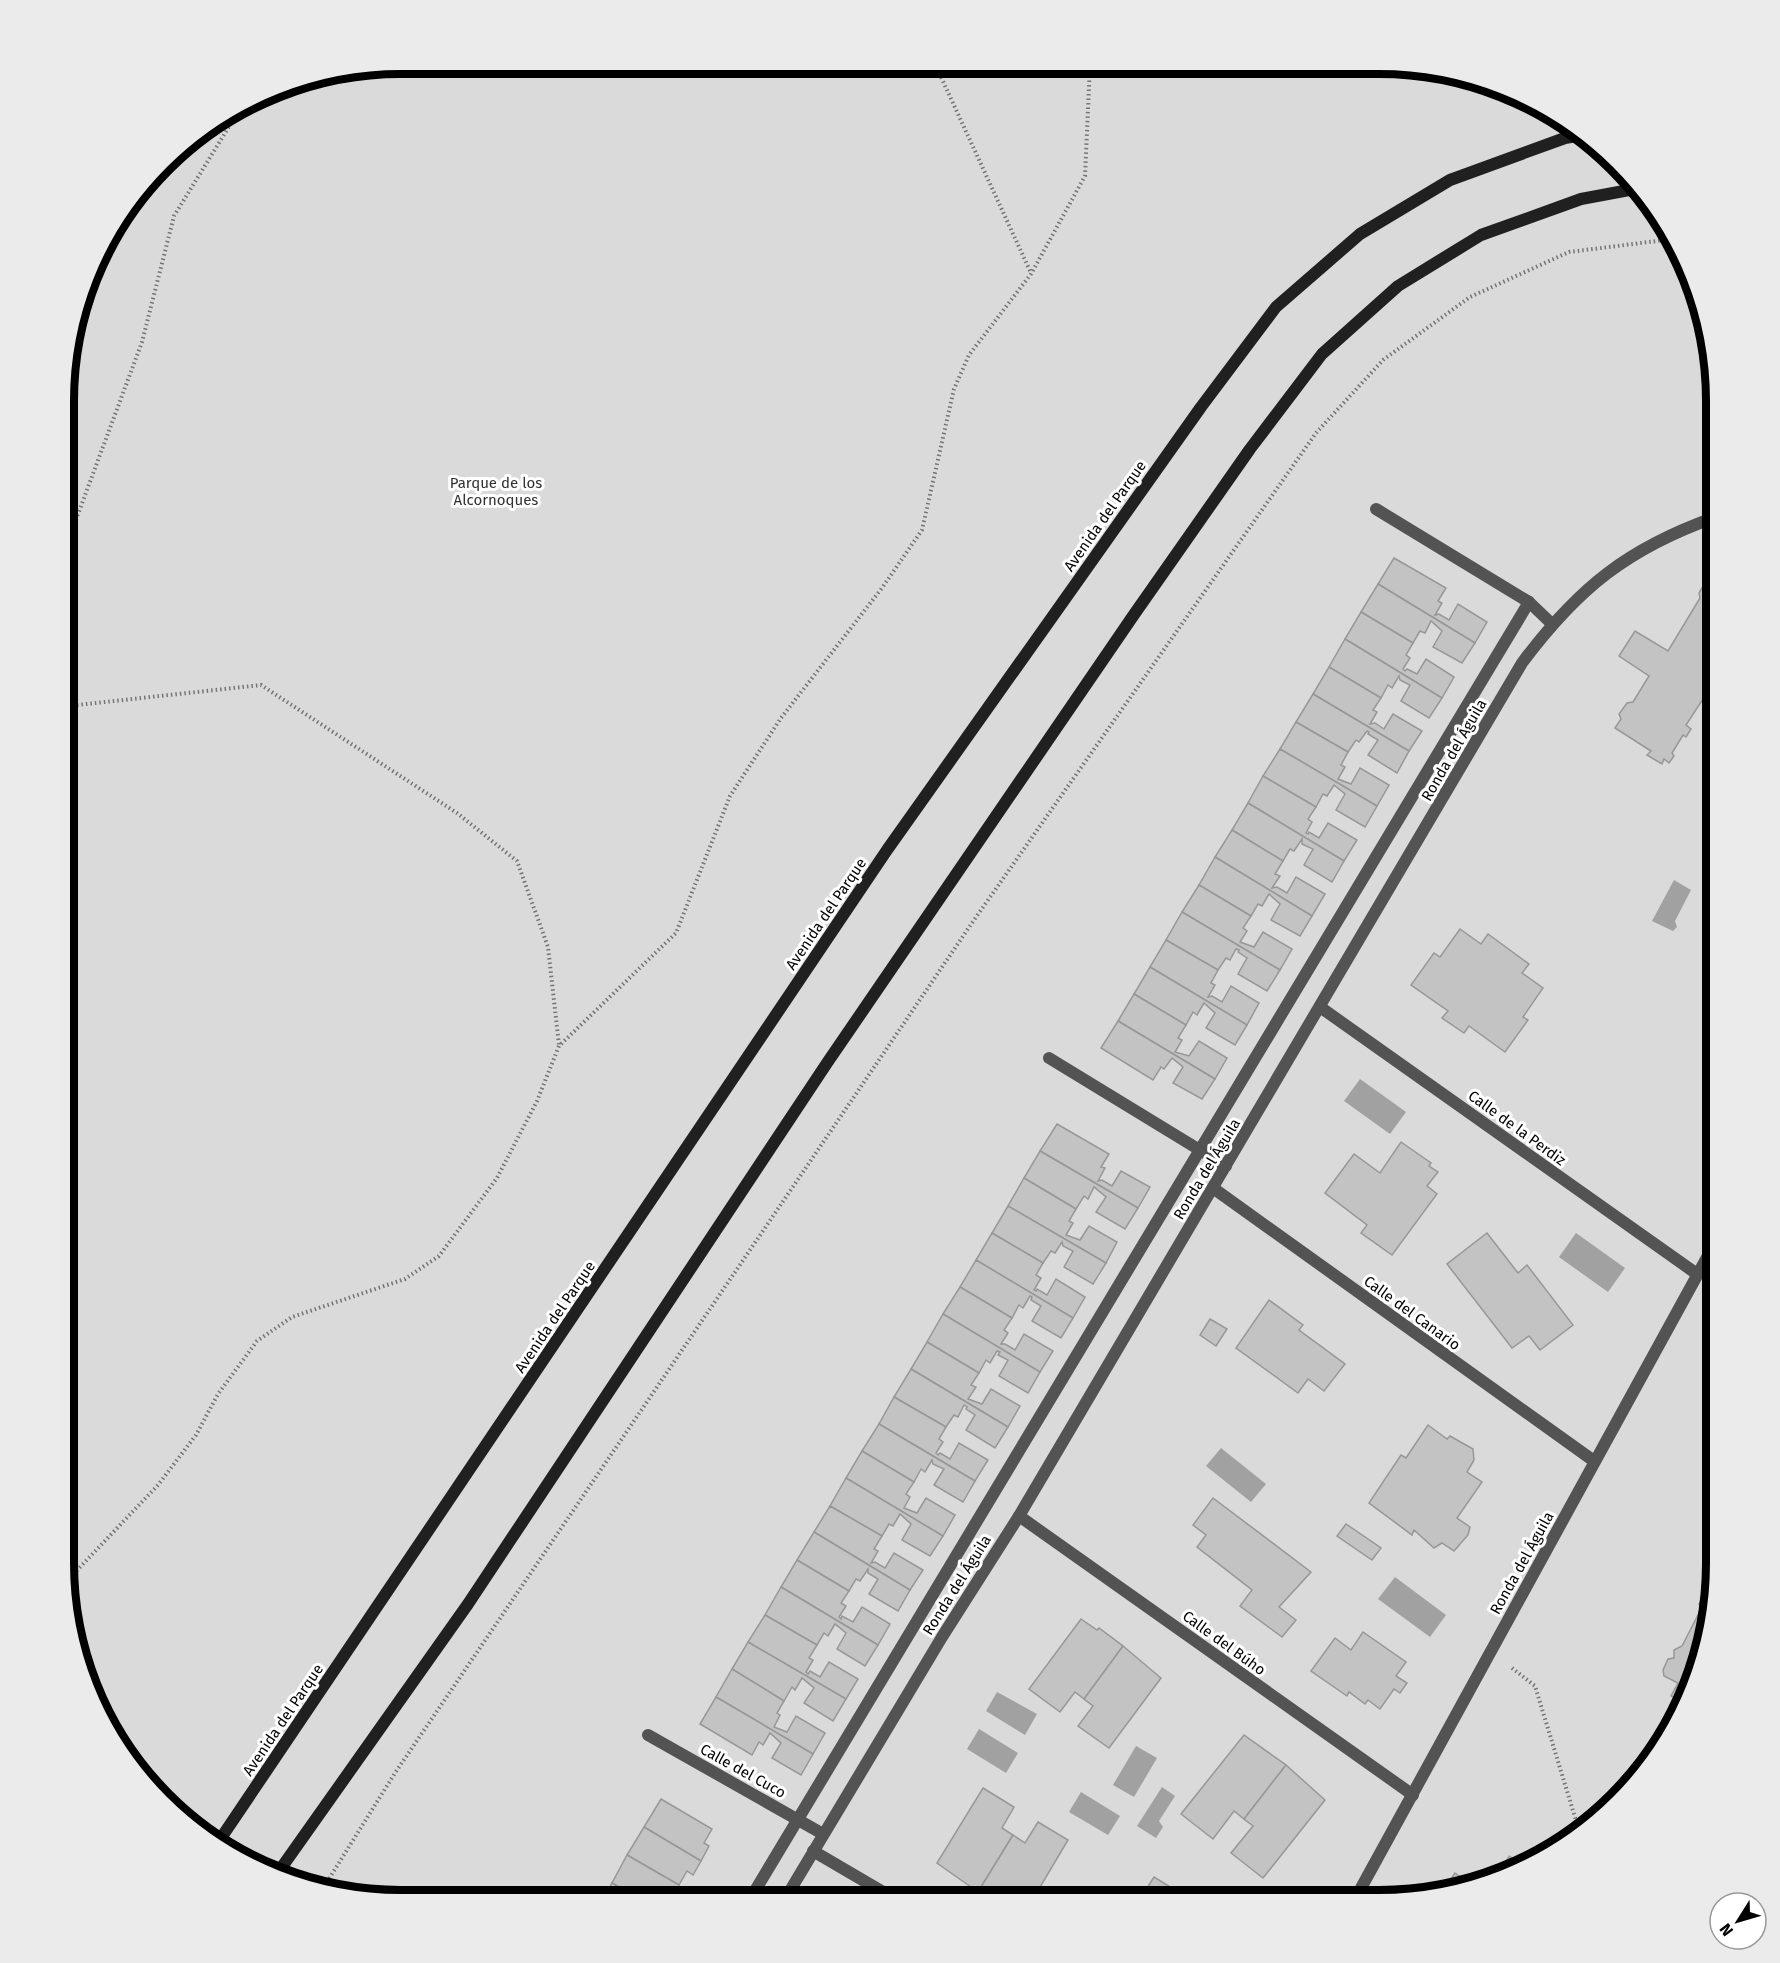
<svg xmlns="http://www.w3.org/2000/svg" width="1780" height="1963" viewBox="0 0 1780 1963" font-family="'Fira Sans',sans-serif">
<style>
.green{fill:#dadada}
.water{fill:#a1a1a1}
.building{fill:#c3c3c3;stroke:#979797;stroke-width:1.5}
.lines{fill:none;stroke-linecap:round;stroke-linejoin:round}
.path{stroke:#757575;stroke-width:4;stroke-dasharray:1.5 3;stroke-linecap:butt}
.lane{stroke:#535353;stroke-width:12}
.street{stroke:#535353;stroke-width:12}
.secondary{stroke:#202020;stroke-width:12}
.labels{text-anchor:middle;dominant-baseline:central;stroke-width:6;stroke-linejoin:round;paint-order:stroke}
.park-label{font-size:15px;fill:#313131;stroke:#fff}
.street-label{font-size:15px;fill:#000;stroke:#fff}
.rim{fill:none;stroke:#000;stroke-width:8}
</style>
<rect width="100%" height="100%" fill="#fff"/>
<!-- green -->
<path class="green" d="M400,63L1424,66L1549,108L1618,161L1660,213L1699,292L1716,378V1585L1705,1650L1672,1731L1619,1801L1567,1843L1488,1882L1402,1899H378L313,1888L232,1855L178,1816L120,1750L81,1671L64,1585L69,335L108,232L178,146L291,81Z"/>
<!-- water -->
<g class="water">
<path d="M1674,880L1691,890L1675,921L1677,927L1673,931L1652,921Z"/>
<path d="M1360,1079L1406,1112L1390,1134L1344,1101Z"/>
<path d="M1576,1233L1625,1268L1608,1292L1559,1257Z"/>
<path d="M1221,1448L1266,1484L1251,1502L1206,1466Z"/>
<path d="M1395,1577L1446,1615L1430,1637L1378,1599Z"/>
<path d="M997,1692L1037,1714L1025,1735L986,1711Z"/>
<path d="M979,1729L1018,1753L1006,1773L967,1749Z"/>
<path d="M1136,1746L1157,1758L1134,1797L1113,1785Z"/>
<path d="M1162,1787L1175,1796L1159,1821L1163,1827L1156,1838L1137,1826Z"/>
<path d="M1081,1792L1120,1816L1108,1835L1069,1812Z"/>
<path d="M1509,1855L1515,1859L1510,1866L1514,1869L1492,1880Z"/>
</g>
<!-- building -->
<g class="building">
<path d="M1394,558L1446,588L1438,601L1442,603L1435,615L1439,614L1449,620L1458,604L1487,622L1475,643L1378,584Z"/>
<path d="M1716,573V679L1686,725L1691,729L1686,737L1683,735L1672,753L1674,756L1669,763L1664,759L1662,764L1647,755L1651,751L1615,728L1621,719L1619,714L1627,703L1633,702L1649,676L1619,656L1635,631L1668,651L1700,598L1699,593L1706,581H1711Z"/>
<path d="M1378,584L1475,643L1462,663L1433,647L1442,631L1431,621L1425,633L1420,631L1413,643L1361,612Z"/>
<path d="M1361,612L1413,643L1406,655L1410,658L1403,669L1405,671L1407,669L1417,674L1426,659L1454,677L1442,698L1345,639Z"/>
<path d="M1345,639L1442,698L1429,718L1401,701L1410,685L1400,680L1399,676L1392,688L1388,685L1381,698L1329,667Z"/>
<path d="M1329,667L1381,698L1373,710L1377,712L1370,724L1375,723L1384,729L1393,714L1422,731L1409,751L1313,694Z"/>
<path d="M1313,694L1409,751L1397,773L1368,755L1378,740L1368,734L1369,732L1367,731L1359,742L1356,740L1348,752L1296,722Z"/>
<path d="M1296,722L1348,752L1341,765L1345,767L1338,779L1351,784L1360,768L1389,785L1377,806L1280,749Z"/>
<path d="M1280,749L1377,806L1365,827L1336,810L1345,794L1334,785L1327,796L1323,794L1316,807L1263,776Z"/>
<path d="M1263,776L1316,807L1308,819L1312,822L1306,833L1308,834L1309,832L1319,838L1328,823L1357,840L1344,861L1248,803Z"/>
<path d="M1248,803L1344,861L1332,882L1304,865L1313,849L1302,844V839L1294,851L1290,849L1283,861L1232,830Z"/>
<path d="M1232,830L1283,861L1275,874L1280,876L1272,888L1277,887L1287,893L1296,877L1325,894L1312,916L1215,857Z"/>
<path d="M1215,857L1312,916L1300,936L1271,920L1280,904L1269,894L1262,906L1258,904L1251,916L1199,885Z"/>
<path d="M1199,885L1251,916L1243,928L1247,931L1240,942L1254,947L1263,932L1292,949L1280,970L1182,912Z"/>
<path d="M1182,912L1280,970L1267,991L1238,974L1247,958L1238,952L1239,950L1236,949L1230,960L1226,958L1218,970L1166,940Z"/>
<path d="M1460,929L1481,944L1488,934L1529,964L1522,973L1543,988L1523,1017L1528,1020L1505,1052L1469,1026L1464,1033L1442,1018L1448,1011L1411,985L1434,953L1440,957Z"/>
<path d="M1166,940L1218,970L1211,983L1215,985L1208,997L1212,996L1222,1002L1231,986L1259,1003L1247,1025L1150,967Z"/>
<path d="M1716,956V997L1707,990L1715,980L1704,972Z"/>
<path d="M1150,967L1247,1025L1235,1045L1206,1028L1215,1013L1204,1003L1197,1015L1193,1012L1186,1025L1134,994Z"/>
<path d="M1134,994L1186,1025L1178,1038L1182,1040L1175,1052L1189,1056L1199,1041L1227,1058L1215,1079L1118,1021Z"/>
<path d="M1118,1021L1215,1079L1202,1099L1173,1083L1183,1067L1172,1058L1164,1069L1161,1067L1153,1080L1101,1048Z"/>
<path d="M1057,1124L1109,1154L1101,1167L1105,1168L1098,1181L1102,1180L1112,1186L1121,1171L1150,1187L1138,1208L1040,1151Z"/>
<path d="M1401,1142L1431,1163L1429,1166L1438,1172L1427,1186L1437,1194L1392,1255L1361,1233L1367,1225L1325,1193L1354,1154L1380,1173Z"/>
<path d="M1040,1151L1138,1208L1125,1229L1096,1212L1106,1197L1094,1187L1088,1199L1084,1196L1076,1209L1024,1178Z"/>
<path d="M1024,1178L1076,1209L1069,1221L1073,1223L1066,1235L1080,1240L1089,1226L1117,1242L1106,1263L1008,1206Z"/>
<path d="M1008,1206L1106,1263L1093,1284L1064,1267L1073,1251L1063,1246L1062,1242L1055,1253L1051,1251L1043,1263L992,1233Z"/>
<path d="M992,1233L1043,1263L1036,1275L1041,1278L1034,1290L1036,1291L1037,1289L1047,1295L1056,1279L1085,1297L1073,1318L976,1260Z"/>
<path d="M1487,1233L1518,1273L1527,1265L1573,1325L1540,1350L1529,1336L1512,1348L1447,1264Z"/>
<path d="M976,1260L1073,1318L1061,1338L1032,1321L1041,1306L1031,1300L1032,1297L1030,1296L1023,1308L1019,1305L1012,1318L960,1287Z"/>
<path d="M960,1287L1012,1318L1004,1330L1008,1333L1001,1344H1005L1015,1350L1024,1334L1053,1351L1040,1372L943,1314Z"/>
<path d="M1269,1300L1303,1325L1299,1330L1345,1364L1324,1391L1308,1379L1298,1393L1236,1348Z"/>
<path d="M943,1314L1040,1372L1028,1393L999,1376L1008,1360L998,1355L1000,1352L997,1351L990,1363L986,1360L979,1373L927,1342Z"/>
<path d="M1210,1319L1227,1329L1216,1346L1200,1335Z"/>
<path d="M927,1342L979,1373L971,1385L976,1387L968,1399L982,1404L991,1389L1020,1406L1008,1427L911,1369Z"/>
<path d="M911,1369L1008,1427L995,1448L966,1430L975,1415L966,1409L967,1407L964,1405L958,1417L954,1415L946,1427L894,1397Z"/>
<path d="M894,1397L946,1427L939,1439L943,1442L936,1453L938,1455L940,1453L950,1459L959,1443L988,1460L975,1481L879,1424Z"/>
<path d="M879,1424L975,1481L963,1502L934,1485L944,1469L933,1464L932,1460L925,1472L921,1469L914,1482L862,1451Z"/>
<path d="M1428,1425L1447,1439L1450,1436L1473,1449L1474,1460L1467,1472L1482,1482L1457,1518L1470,1527L1468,1535L1454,1551L1442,1543L1434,1548L1414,1530L1412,1535L1369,1503L1401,1455L1406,1458Z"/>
<path d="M862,1451L914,1482L906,1494L910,1497L904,1508L917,1513L926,1498L955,1515L943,1536L846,1478Z"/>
<path d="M846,1478L943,1536L930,1556L902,1540L911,1524L900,1514L893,1526L889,1524L882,1536L830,1506Z"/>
<path d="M1213,1498L1311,1572L1279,1607L1296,1620L1282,1637L1240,1606L1252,1590L1197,1547L1206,1535L1193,1525Z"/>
<path d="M830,1506L882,1536L874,1549L878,1551L871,1563L875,1562L885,1568L894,1553L923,1570L910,1590L814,1532Z"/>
<path d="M1346,1524L1381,1548L1372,1560L1337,1536Z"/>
<path d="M814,1532L910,1590L898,1611L869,1594L878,1579L868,1573V1569L860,1581L856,1579L849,1591L797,1560Z"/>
<path d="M797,1560L849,1591L841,1603L846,1606L839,1617L841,1619L842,1616L853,1622L862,1607L890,1624L878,1645L781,1587Z"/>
<path d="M1714,1576L1716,1585L1705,1650L1684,1702L1671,1696L1678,1683L1664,1676L1663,1670L1668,1659L1674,1658V1650L1682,1646L1701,1609L1699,1604L1705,1595L1703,1591L1709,1579Z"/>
<path d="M781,1587L878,1645L865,1666L837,1649L846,1633L835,1624L828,1636L824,1633L817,1645L765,1615Z"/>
<path d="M765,1615L817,1645L809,1658L813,1660L806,1672L808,1674L810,1671L820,1677L829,1662L858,1679L846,1699L748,1642Z"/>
<path d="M1081,1619L1097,1630L1099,1628L1123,1646L1084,1699L1075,1692L1060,1712L1029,1689Z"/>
<path d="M1363,1632L1406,1662L1396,1676L1407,1683L1400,1693L1394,1689L1380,1709L1368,1700L1365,1704L1349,1692L1347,1696L1311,1671L1335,1638L1351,1650Z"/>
<path d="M748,1642L846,1699L833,1721L804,1703L814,1688L802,1678L795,1690L792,1687L784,1701L732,1669Z"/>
<path d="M1123,1646L1161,1678L1109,1748L1078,1726L1093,1706L1084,1699Z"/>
<path d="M732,1669L784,1701L777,1713L780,1715L774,1727L787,1732L796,1716L825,1733L813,1754L716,1697Z"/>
<path d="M716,1697L813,1754L801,1775L772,1758L781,1743L770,1733L763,1745L759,1742L752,1755L700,1724Z"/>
<path d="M1244,1735L1286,1765L1244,1819L1234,1811L1213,1839L1181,1814Z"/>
<path d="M1286,1765L1325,1800L1263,1878L1231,1853L1253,1826L1244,1819Z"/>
<path d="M983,1788L1014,1807L1002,1828L1013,1835L978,1892L937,1863Z"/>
<path d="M661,1799L712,1829L704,1843L709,1846L701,1861L644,1827Z"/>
<path d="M1038,1822L1068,1840L1033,1899H990L978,1892L1013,1835L1025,1843Z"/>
<path d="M644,1827L701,1861L693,1875L687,1871L679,1885L627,1855Z"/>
<path d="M627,1855L679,1885L672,1899H639L612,1883Z"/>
<path d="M1455,1873L1472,1885L1443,1891Z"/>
<path d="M1154,1877L1188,1898L1187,1899H1140Z"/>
<path d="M612,1883L639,1899H602Z"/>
</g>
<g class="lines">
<!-- path -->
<g class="path">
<path d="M939,64L941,77L1031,273"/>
<path d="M68,541L142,342L174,216L238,112"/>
<path d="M68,706L261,685L457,813L517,861L548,947L559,1045"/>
<path d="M64,1584L158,1485L196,1435L218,1394L257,1341L292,1317L405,1279L439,1256L497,1178L537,1101L559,1046L676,933L730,796L781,718L882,588L922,530L954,389L969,355L1031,274L1085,176L1090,65"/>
<path d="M1512,1668L1535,1686L1578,1827L1582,1831"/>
<path d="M322,1890L395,1773L974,920L1316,433L1383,360L1470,297L1569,252L1673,239"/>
</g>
<!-- lane -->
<g class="lane">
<path d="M1376,509L1529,602L1552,624"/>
<path d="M750,1899L1529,602"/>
</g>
<!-- street -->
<g class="street">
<path d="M1320,1007L1697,1274"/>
<path d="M1049,1058L1226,1166"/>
<path d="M1213,1188L1594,1461"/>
<path d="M1019,1516L1413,1795"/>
<path d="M648,1735L823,1834"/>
<path d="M813,1851L895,1899"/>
<path d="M785,1899L942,1637L1019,1516L1522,663C1578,588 1628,548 1716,517"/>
<path d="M1355,1899L1716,1241"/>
</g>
<!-- secondary -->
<g class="secondary">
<path d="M217,1844L887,850L1201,407L1276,307L1360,234L1450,180L1565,138L1583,135"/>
<path d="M277,1874L468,1604L827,1063L1133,616L1250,449L1322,354L1398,286L1481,235L1581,199L1640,188"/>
</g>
</g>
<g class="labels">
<!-- park labels -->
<g class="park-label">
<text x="496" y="483">Parque de los<tspan x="496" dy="17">Alcornoques</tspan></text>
</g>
<!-- street labels -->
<g class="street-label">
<text transform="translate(1105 516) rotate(-55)">Avenida del Parque</text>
<text transform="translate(1454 750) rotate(-60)">Ronda del Águila</text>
<text transform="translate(826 914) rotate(-56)">Avenida del Parque</text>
<text transform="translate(1517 1128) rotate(36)">Calle de la Perdiz</text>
<text transform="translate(1207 1169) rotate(-59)">Ronda del Águila</text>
<text transform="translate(1412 1313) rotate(36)">Calle del Canario</text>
<text transform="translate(555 1317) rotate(-56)">Avenida del Parque</text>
<text transform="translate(1522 1563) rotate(-61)">Ronda del Águila</text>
<text transform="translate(957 1585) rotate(-58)">Ronda del Águila</text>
<text transform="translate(1224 1643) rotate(36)">Calle del Búho</text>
<text transform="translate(283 1720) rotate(-56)">Avenida del Parque</text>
<text transform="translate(743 1771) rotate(29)">Calle del Cuco</text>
</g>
</g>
<!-- crop -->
<path d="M0 0H1780V1963H0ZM401 74H1379A327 327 0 0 1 1706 401V1563A327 327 0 0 1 1379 1890H401A327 327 0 0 1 74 1563V401A327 327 0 0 1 401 74Z" fill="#ebebeb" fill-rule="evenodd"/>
<path class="rim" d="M401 74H1379A327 327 0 0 1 1706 401V1563A327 327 0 0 1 1379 1890H401A327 327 0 0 1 74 1563V401A327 327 0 0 1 401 74Z"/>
<!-- north arrow -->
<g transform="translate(1738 1921) rotate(233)"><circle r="28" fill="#ffffff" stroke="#999999" stroke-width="1.5"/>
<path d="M0-4.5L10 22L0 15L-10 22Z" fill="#000000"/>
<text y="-9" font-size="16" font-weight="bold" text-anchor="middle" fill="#000000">N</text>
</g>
</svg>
